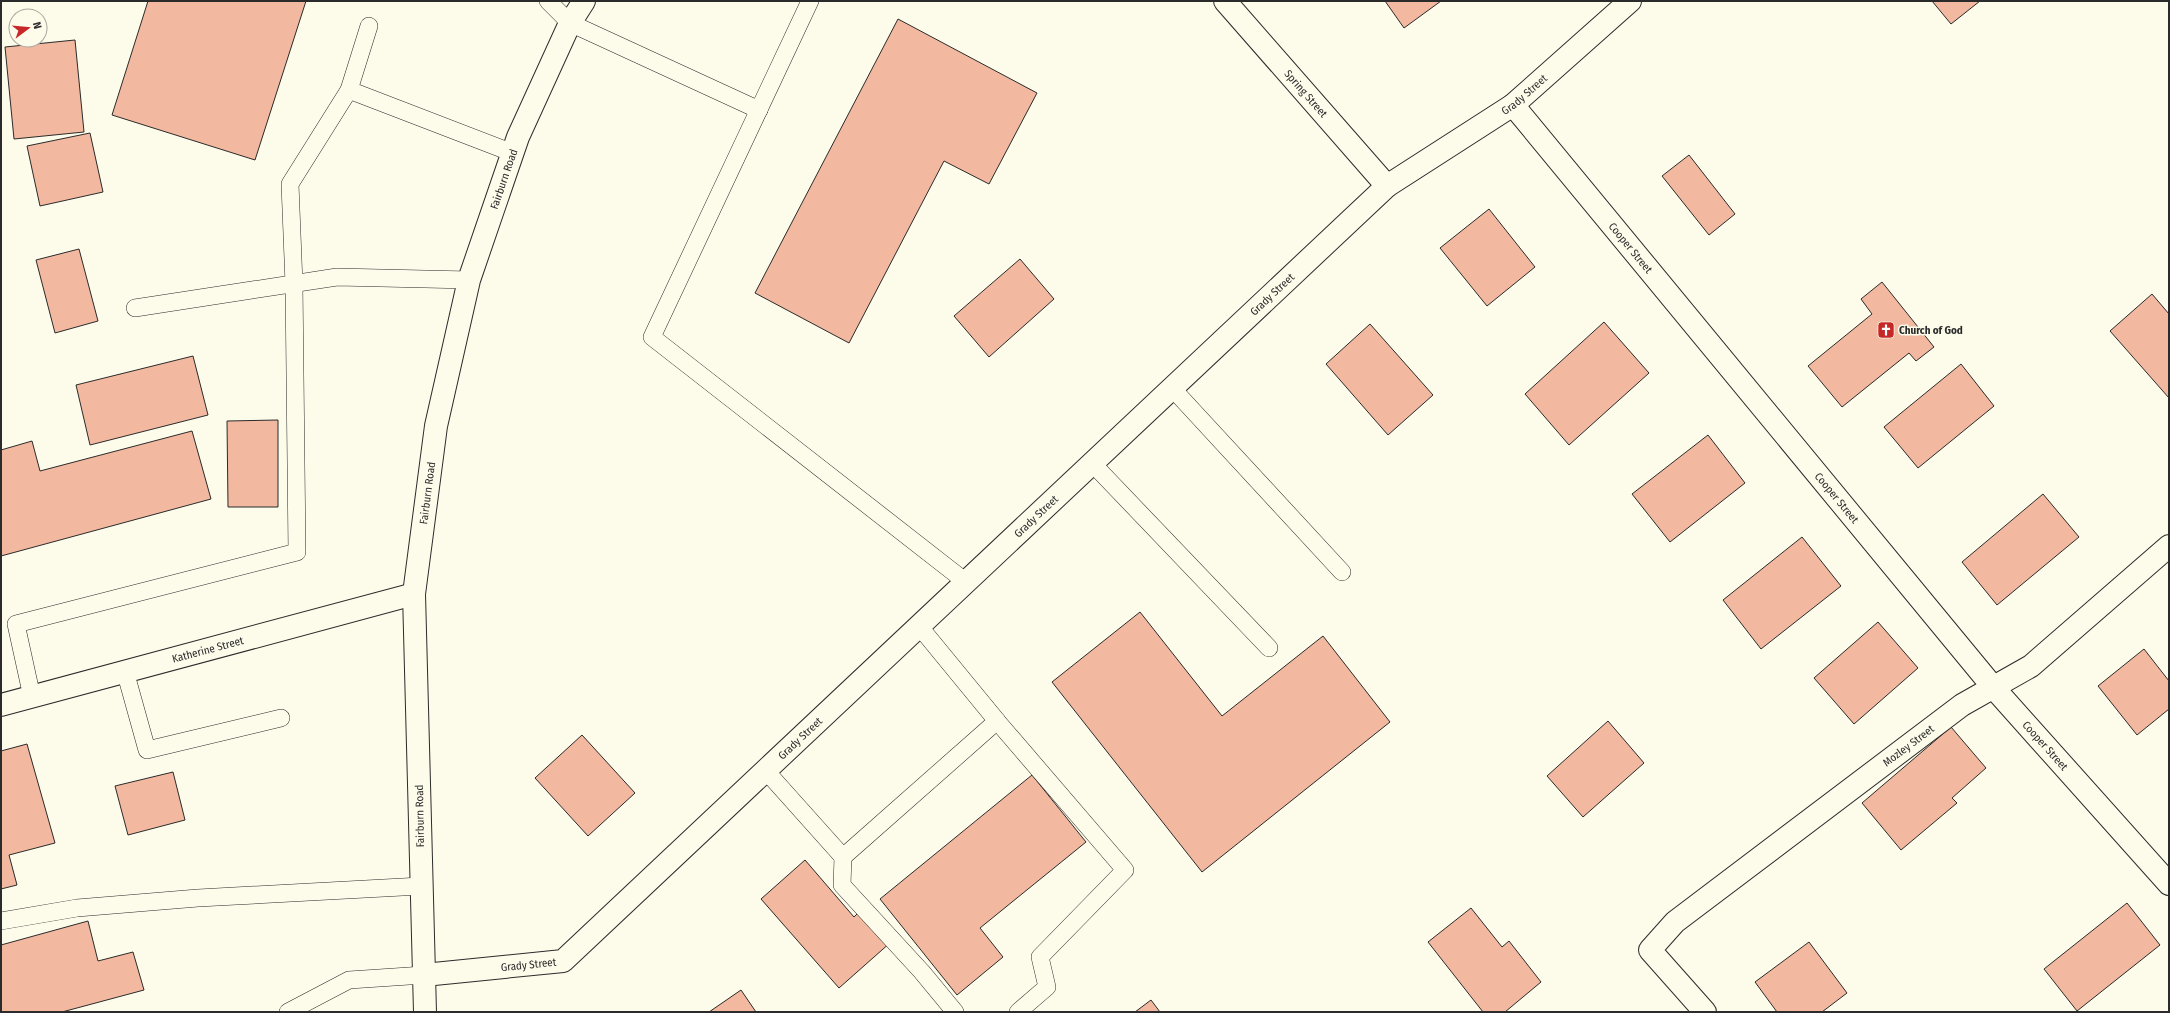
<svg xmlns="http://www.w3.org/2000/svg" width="2170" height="1013" viewBox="0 0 2170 1013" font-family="'Fira Sans Condensed',sans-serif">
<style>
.building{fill:#f2b8a0;stroke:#2b2b2b}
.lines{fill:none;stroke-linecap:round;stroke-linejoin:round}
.service-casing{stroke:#2b2b2b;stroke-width:18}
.minor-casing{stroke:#2b2b2b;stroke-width:24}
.primary-casing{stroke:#2b2b2b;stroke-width:24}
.service{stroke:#fdfbea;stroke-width:17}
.minor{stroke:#fdfbea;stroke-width:22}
.primary{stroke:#fdfbea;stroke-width:22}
.labels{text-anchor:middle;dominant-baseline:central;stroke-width:3;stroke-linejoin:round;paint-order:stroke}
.street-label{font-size:11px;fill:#2b2b2b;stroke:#fdfbea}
.poi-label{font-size:11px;font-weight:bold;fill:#2b2b2b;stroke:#fdfbea;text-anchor:start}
</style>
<rect width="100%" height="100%" fill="#fdfbea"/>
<!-- building -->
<g class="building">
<path d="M148,1H306L255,160L112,115Z"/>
<path d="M1385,1H1441L1404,28Z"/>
<path d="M1932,1H1980L1951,24Z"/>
<path d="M898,19L1037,93L989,184L944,161L849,343L755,293Z"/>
<path d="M75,40L84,132L14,139L5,47Z"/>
<path d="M90,133L103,192L40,206L27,146Z"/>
<path d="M1689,155L1735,214L1709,235L1662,176Z"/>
<path d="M1489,209L1535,267L1487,306L1440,248Z"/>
<path d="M79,249L98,321L55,333L36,260Z"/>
<path d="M1020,259L1054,299L989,357L954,316Z"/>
<path d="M1882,282L1934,347L1916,361L1909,353L1842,407L1808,366L1872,314L1861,299Z"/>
<path d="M2152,294L2169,314V398L2110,331Z"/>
<path d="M1604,322L1649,373L1569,445L1525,394Z"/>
<path d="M1370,324L1433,395L1388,435L1326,364Z"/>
<path d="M193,356L208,415L90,445L76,385Z"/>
<path d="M1961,364L1994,406L1918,468L1884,427Z"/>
<path d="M278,420V507H228L227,421Z"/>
<path d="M192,431L211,499L1,556V450L32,441L40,471Z"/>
<path d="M1708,435L1745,483L1670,542L1632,494Z"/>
<path d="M2043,494L2079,537L1997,605L1962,562Z"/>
<path d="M1802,537L1841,586L1761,649L1723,600Z"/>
<path d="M1140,612L1222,716L1323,636L1390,722L1202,872L1052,682Z"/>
<path d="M1878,622L1918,668L1854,724L1814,678Z"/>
<path d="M2144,649L2169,681V709L2137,735L2098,686Z"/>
<path d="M1608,721L1644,763L1583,817L1547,776Z"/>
<path d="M1951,727L1986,768L1952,798L1957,803L1901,850L1862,803Z"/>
<path d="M582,735L635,793L588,836L535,778Z"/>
<path d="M27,744L55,843L9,855L17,885L1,889V751Z"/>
<path d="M173,772L185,820L128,835L115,786Z"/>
<path d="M1032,775L1086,842L980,928L1003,957L957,995L880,899Z"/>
<path d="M805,860L854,917L861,910L891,942L839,988L761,899Z"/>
<path d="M2127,903L2160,945L2077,1011L2044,969Z"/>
<path d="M1471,908L1502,947L1509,941L1541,982L1505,1012H1483L1428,942Z"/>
<path d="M88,921L98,961L133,952L144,990L62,1012H1V945Z"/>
<path d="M1809,942L1847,993L1822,1012H1777L1755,982Z"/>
<path d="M741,990L756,1012H709Z"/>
<path d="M1151,1000L1160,1012H1135Z"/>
</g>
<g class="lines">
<defs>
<g id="service">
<path d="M548,1L570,23L759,110"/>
<path d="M810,1L652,337L966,582"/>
<path d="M349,90L513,153"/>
<path d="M135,308L337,277L469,280"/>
<path d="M1172,388L1342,572"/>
<path d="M1092,463L1269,648"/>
<path d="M125,671L147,750L281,718"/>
<path d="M32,697L16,624L297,552L294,284L290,184L349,90L369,26"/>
<path d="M997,721L1125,870L1040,957L1047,987L1018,1012"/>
<path d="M766,771L843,857L997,721L919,626"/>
<path d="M843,857L842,885L922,972L955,1012"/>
<path d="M1,921L77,908L198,898L421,886"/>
<path d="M288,1012L349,980L424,975"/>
</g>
<g id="minor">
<path id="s1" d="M1225,1L1387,186"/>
<path id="s2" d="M1513,105L1993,687L2169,884"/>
<path id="s3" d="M1,705L414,594"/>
<path id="s4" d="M424,975L563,961L1387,186L1513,105L1630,1"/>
<path id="s5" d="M1705,1012L1650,950L1675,922L1962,705L2031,666L2169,546"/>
</g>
<g id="primary">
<path id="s6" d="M425,1012L414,594L436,426L469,280L518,137L570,23L584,1"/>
</g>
</defs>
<!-- service casing -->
<use href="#service" class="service-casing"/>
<!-- minor casing -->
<use href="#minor" class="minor-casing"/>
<!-- primary casing -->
<use href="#primary" class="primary-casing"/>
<!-- service -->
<use href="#service" class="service"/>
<!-- minor -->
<use href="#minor" class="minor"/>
<!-- primary -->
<use href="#primary" class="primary"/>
</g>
<!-- icons -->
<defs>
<symbol id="church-square" viewBox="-11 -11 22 22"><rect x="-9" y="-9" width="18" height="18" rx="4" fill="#c62828" stroke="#fdfbea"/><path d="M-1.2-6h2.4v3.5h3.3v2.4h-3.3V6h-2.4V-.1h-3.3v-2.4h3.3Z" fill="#fff"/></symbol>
</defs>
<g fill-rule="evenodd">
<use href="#church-square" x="1876" y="320" width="20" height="20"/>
</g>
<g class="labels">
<!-- street labels -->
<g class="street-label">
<text stroke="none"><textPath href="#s1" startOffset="123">Spring Street</textPath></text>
<text stroke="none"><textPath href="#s4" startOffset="1436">Grady Street</textPath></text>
<text stroke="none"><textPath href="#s6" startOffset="844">Fairburn Road</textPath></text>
<text stroke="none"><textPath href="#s2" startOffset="185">Cooper Street</textPath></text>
<text stroke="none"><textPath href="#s4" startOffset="1113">Grady Street</textPath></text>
<text stroke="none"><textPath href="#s6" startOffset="520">Fairburn Road</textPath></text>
<text stroke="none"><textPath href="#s2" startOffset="509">Cooper Street</textPath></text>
<text stroke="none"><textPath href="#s4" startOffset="789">Grady Street</textPath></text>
<text stroke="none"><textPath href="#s3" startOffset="214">Katherine Street</textPath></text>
<text stroke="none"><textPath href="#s4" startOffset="465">Grady Street</textPath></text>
<text stroke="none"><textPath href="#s5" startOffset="413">Mozley Street</textPath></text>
<text stroke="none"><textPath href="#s2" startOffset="833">Cooper Street</textPath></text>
<text transform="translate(420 816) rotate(-91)">Fairburn Road</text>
<text stroke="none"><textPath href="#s4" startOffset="105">Grady Street</textPath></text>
</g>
<!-- poi labels -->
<g class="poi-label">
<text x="1899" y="330">Church of God</text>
</g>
</g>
<!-- border -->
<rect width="2170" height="1013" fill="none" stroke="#2b2b2b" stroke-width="4"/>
<!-- north arrow -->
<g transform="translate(28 28) rotate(74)"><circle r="19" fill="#fdfbea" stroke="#a9a89e"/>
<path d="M0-3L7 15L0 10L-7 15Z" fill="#c62828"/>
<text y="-6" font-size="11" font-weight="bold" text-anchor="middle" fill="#2b2b2b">N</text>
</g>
</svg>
